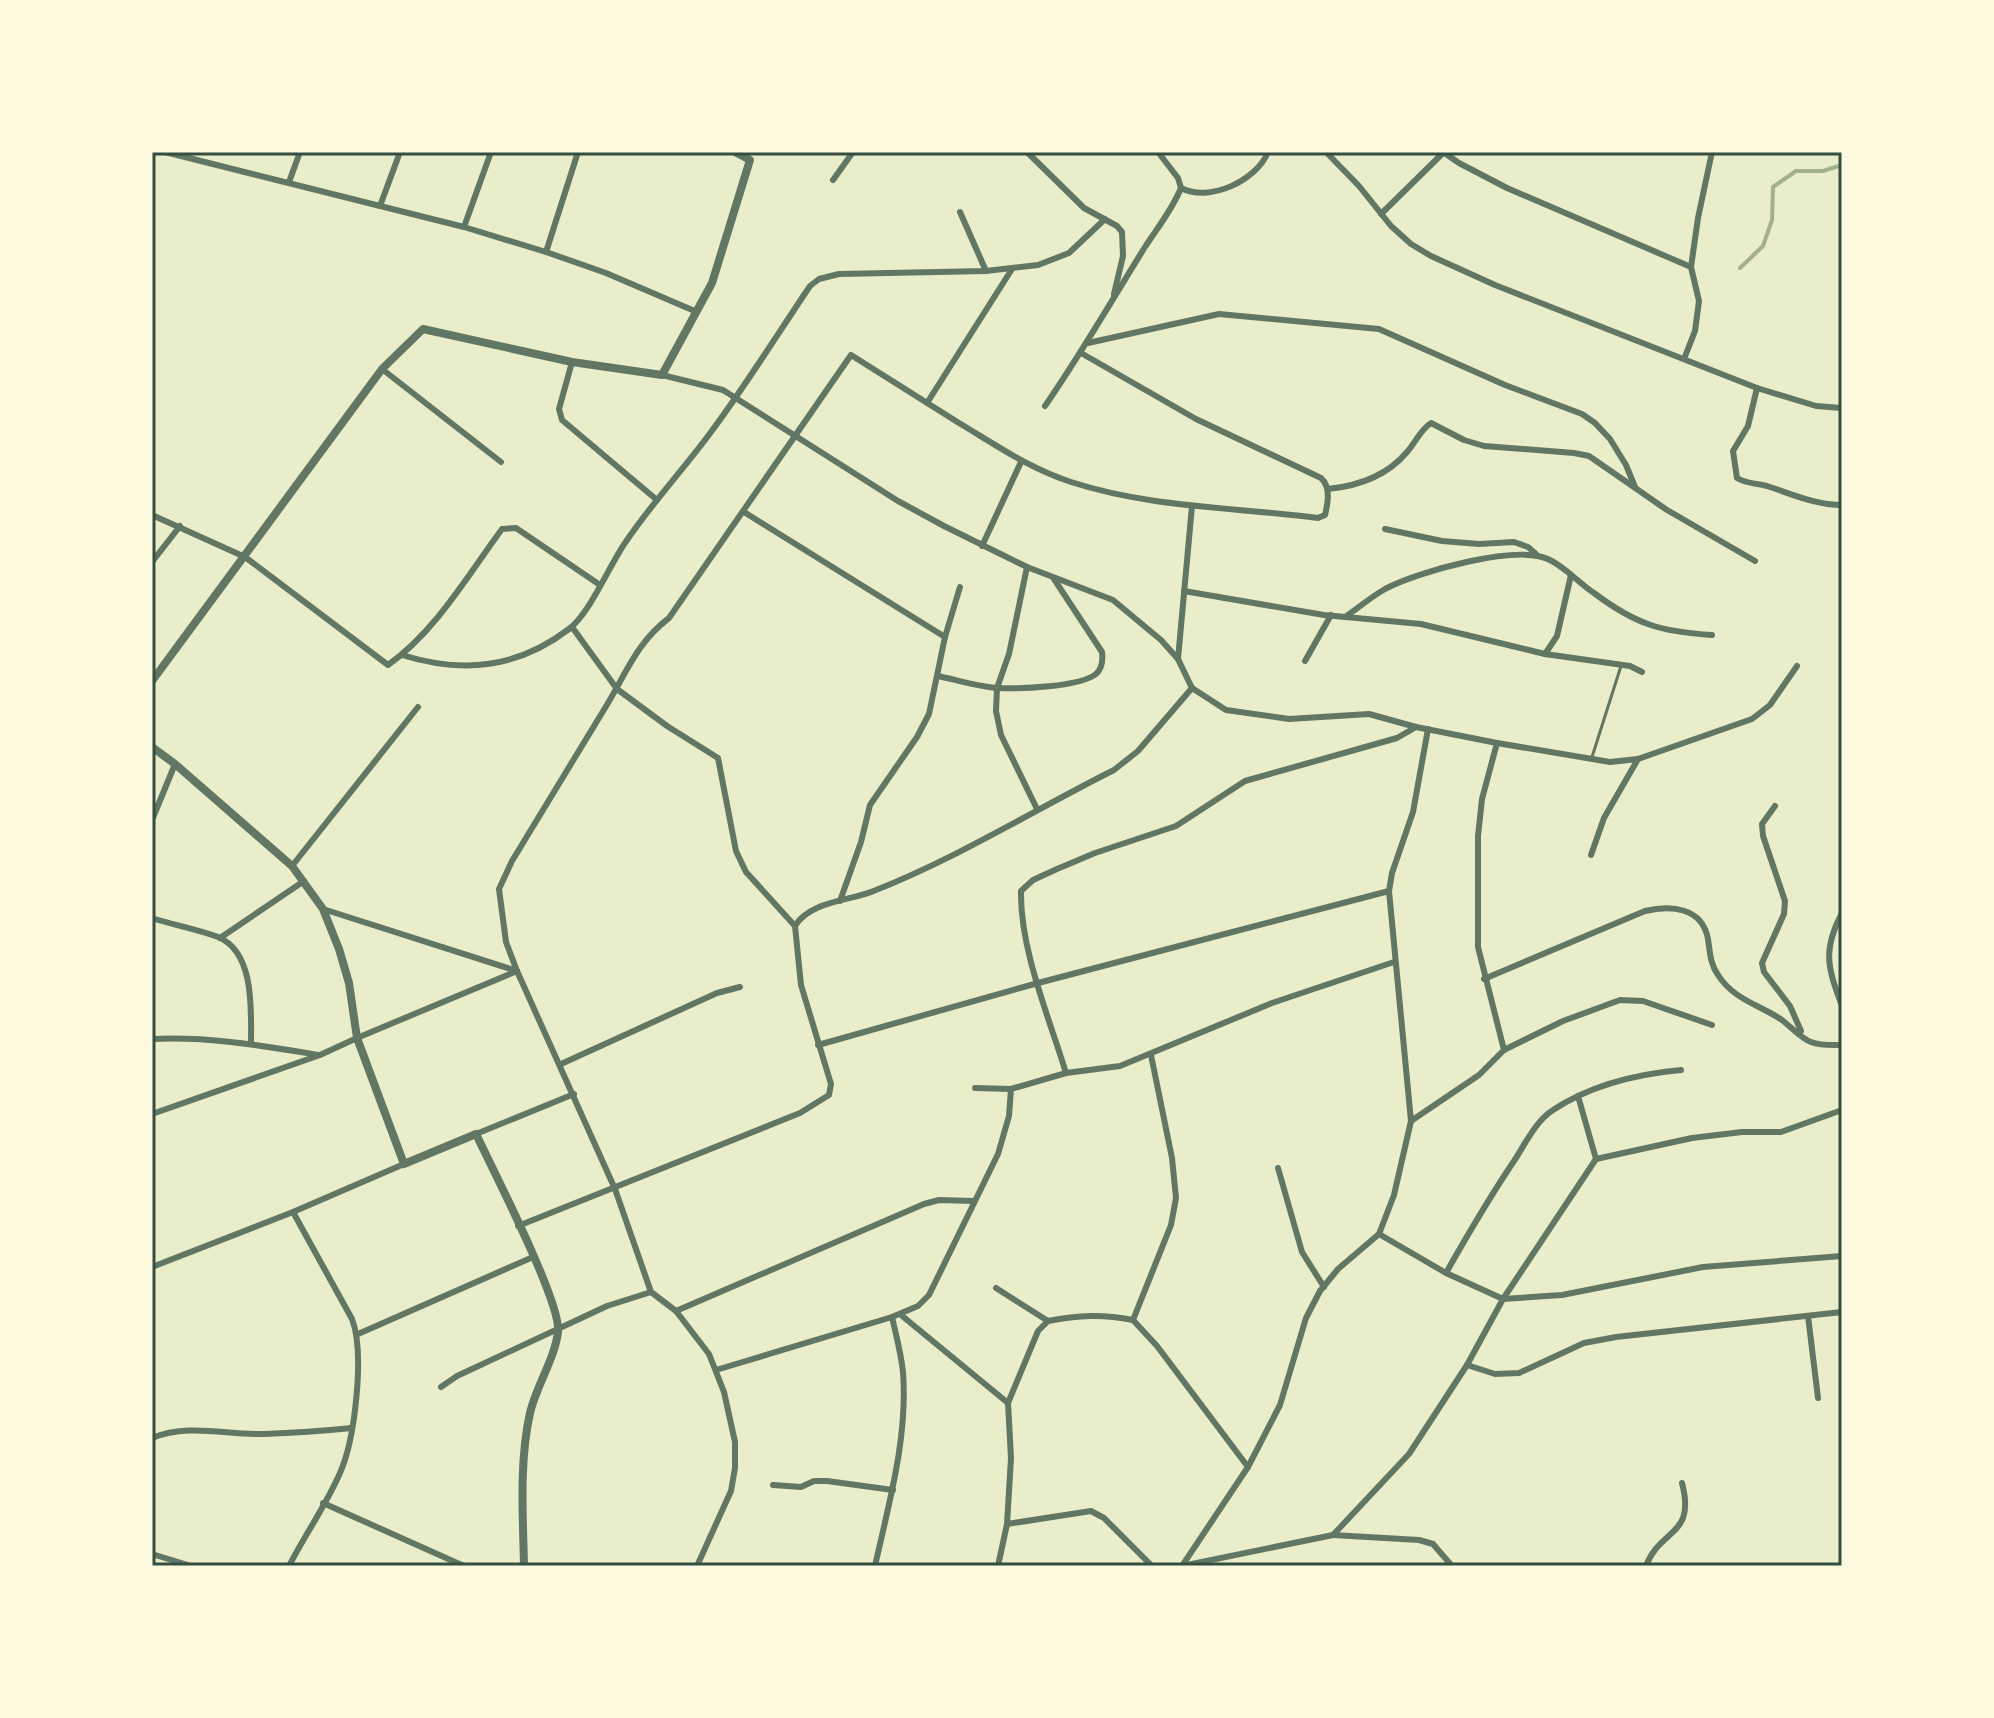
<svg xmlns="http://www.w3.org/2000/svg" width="1994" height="1718" viewBox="0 0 1994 1718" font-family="Karla,sans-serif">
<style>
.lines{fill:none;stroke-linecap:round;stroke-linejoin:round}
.stream{stroke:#a3b18a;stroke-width:4}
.service{stroke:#617663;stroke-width:3}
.minor{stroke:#617663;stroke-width:6}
.tertiary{stroke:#617663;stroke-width:8}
.neatline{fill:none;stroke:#344e41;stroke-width:3}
</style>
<rect width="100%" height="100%" fill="#e9edc9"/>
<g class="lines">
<!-- stream -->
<path class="stream" d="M1740,268L1763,246L1772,220L1773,187L1796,171H1823L1842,165"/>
<!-- service -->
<path class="service" d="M1592,757L1621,666"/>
<!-- minor -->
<g class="minor">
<path d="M165,152L464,227L546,252L606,273L697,312"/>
<path d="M1027,152L1084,208L1117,226L1122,232L1123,256L1114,294"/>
<path d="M1326,152L1359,186L1391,226L1411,244L1431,256L1495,285L1757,388L1816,406L1842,408"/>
<path d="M1443,152L1459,163L1507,188L1691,267"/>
<path d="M833,180L853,152"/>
<path d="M289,182L300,152"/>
<path d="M1181,188C1210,203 1257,180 1268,152"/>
<path d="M380,206L400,152"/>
<path d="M960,212L986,271"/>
<path d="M1381,214L1444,152"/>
<path d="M464,227L491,152"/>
<path d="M546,252L578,152"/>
<path d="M1088,343L1219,314L1379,329L1505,385L1582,414L1595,423L1610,439L1626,465L1635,487"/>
<path d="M1684,359L1695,331L1699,301L1691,267L1698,218L1712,152"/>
<path d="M572,362L559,409L562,420L657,500"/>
<path d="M382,369L501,462"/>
<path d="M662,375L723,390L898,501L944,526L1027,567L1113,600L1161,640L1178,659L1192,688L1226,710L1289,719L1369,714L1416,727L1497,743L1610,762L1638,759L1752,719L1770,705L1797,666"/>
<path d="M1757,388L1748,426L1733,451L1737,478C1747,484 1756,483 1767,486C1792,494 1815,505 1842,505"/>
<path d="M927,403L1012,269"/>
<path d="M1045,406C1081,354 1112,300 1145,247C1158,227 1172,210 1181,188L1178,178L1158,152"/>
<path d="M1328,489C1358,486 1387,476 1407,452C1415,443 1421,429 1431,423L1464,440L1484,446L1574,453L1589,456L1667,510L1755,561"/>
<path d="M744,512L945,637"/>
<path d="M152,515L245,557L388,665C436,631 468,575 502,529L516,528L600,585"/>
<path d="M1385,529L1442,541L1479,544L1514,542L1528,547L1536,554"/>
<path d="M982,546L1021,462"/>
<path d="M152,562L180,526"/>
<path d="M1027,567L1009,654L997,688L996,711L1001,735L1037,809"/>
<path d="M1184,591L1324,615L1421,624L1545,654L1630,666L1642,672"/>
<path d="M1345,617C1358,608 1371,597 1385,589C1417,572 1518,543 1550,560C1566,568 1579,583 1594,593C1635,624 1661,632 1712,635"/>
<path d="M1545,654L1557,636L1571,575"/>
<path d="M402,655C463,674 518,668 569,629C590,613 609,566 625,543C651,504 683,470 711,432C746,385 777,335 810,286L819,279L839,274L986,271L1038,265L1069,253L1105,219"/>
<path d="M1178,659L1192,506"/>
<path d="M1305,661L1331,615"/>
<path d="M938,676C957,680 979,687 998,688C1019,689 1080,687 1096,674C1103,668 1103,660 1102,652L1054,579"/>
<path d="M1497,743L1482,799L1478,836V947L1504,1050"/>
<path d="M1775,806L1762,824L1763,836L1785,901L1784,914L1762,963L1764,972L1790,1006L1801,1031"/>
<path d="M152,820L175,764"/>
<path d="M1591,855L1604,818L1638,759"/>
<path d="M292,866L418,707"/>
<path d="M1389,891L1411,1121"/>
<path d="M840,901L861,842L870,805L917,737L929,714L945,637L960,587"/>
<path d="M323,909L517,971"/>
<path d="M1842,913C1822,951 1828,968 1842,1006"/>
<path d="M152,918C173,925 197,929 218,937C255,952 251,1011 251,1043"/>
<path d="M795,926C809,902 847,901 871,892C956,859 1034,810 1114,770L1138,751L1192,688"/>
<path d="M220,938L304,881"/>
<path d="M1484,979L1645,911C1671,905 1702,907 1708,939C1710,952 1710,964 1718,975C1734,1000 1760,1005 1782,1020C1791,1027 1802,1039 1811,1042C1821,1046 1832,1045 1842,1045"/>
<path d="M152,1039C208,1036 264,1046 319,1055"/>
<path d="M818,1045L1038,983L1389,891L1392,873L1413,812L1428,729"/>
<path d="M561,1064L717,993L740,987"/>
<path d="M1066,1073C1049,1017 1020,950 1021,891L1033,880L1057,869L1095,853L1176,826L1245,781L1397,738L1416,727"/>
<path d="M975,1088L1011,1089"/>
<path d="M1578,1096L1596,1159"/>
<path d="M152,1114L320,1055L357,1038L517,971"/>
<path d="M476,1134L574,1094"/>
<path d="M1278,1168L1302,1252L1324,1287"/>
<path d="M518,1226L800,1113L829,1095L831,1084L801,985L795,926L746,872L736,851L718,758L667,726L617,689L572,627"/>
<path d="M1379,1234L1446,1273L1503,1299L1562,1295L1703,1267L1842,1256"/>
<path d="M152,1267L293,1212L404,1164"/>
<path d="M1446,1273C1468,1234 1491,1195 1516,1158C1526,1142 1537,1120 1553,1110C1591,1085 1637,1074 1681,1070"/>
<path d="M996,1288L1048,1321C1078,1315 1103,1314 1133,1320"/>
<path d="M676,1311L924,1204L939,1200L974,1201"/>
<path d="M901,1315L1008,1403"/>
<path d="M1808,1316L1818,1398"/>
<path d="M1133,1320L1171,1225L1176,1198L1172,1158L1151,1055"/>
<path d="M1133,1320L1157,1346L1248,1467"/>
<path d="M358,1334L533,1257"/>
<path d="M1467,1365L1495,1374L1519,1373L1584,1343L1616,1337L1842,1312"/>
<path d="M716,1370L892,1317"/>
<path d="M441,1387L457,1376L607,1306L651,1292"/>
<path d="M152,1438C188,1423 226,1435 264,1434C293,1433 322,1431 352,1428"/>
<path d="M773,1485L801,1487L814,1481H827L893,1490"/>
<path d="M323,1503L464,1566"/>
<path d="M1007,1524L1091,1511L1104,1518L1152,1566"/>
<path d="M1333,1535L1419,1540L1433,1544L1452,1566"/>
<path d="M152,1554L191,1566"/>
<path d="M289,1566C305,1535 326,1505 340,1473C355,1439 365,1353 352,1319L293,1212"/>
<path d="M697,1566L731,1491L735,1468V1442L724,1392L709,1354L676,1311L651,1292L615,1189L517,971L506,942L499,889L512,861C543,810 574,759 605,708C626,674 636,643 669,618L851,355C887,378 923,400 959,423C996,445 1030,469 1071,482C1151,508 1235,507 1318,518L1325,515C1328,503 1331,487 1321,478L1196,419L1081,353"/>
<path d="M875,1566C889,1503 908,1437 903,1372C901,1353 896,1335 892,1317L918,1306L929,1295L998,1154L1009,1116L1011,1089L1066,1073L1120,1066L1272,1003L1394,962"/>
<path d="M998,1566L1007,1524L1011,1458L1008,1403L1038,1331L1048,1321"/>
<path d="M1182,1566L1333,1535L1409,1454L1467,1365L1503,1299L1596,1159L1692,1138L1742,1132H1781L1842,1110"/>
<path d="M1182,1566L1248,1467L1280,1405L1306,1318L1320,1291L1338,1269L1379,1234L1394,1195L1411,1121L1479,1075L1504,1050L1563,1021L1620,1000L1643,1001L1712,1025"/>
<path d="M1646,1566C1661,1527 1696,1537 1682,1483"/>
</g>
<!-- tertiary -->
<g class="tertiary">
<path d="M152,681L382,369L423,329L572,362L662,375L712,283L750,160L735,152"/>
<path d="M152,747L175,764L292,866L323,909L339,949L349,983L357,1038L404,1164L476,1134C492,1168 562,1304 558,1332C555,1358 536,1387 530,1413C519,1462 523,1516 524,1566"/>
</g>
</g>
<!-- border -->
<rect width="1994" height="1718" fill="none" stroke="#fefae0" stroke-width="308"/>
<rect x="154" y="154" width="1686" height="1410" class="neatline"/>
</svg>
